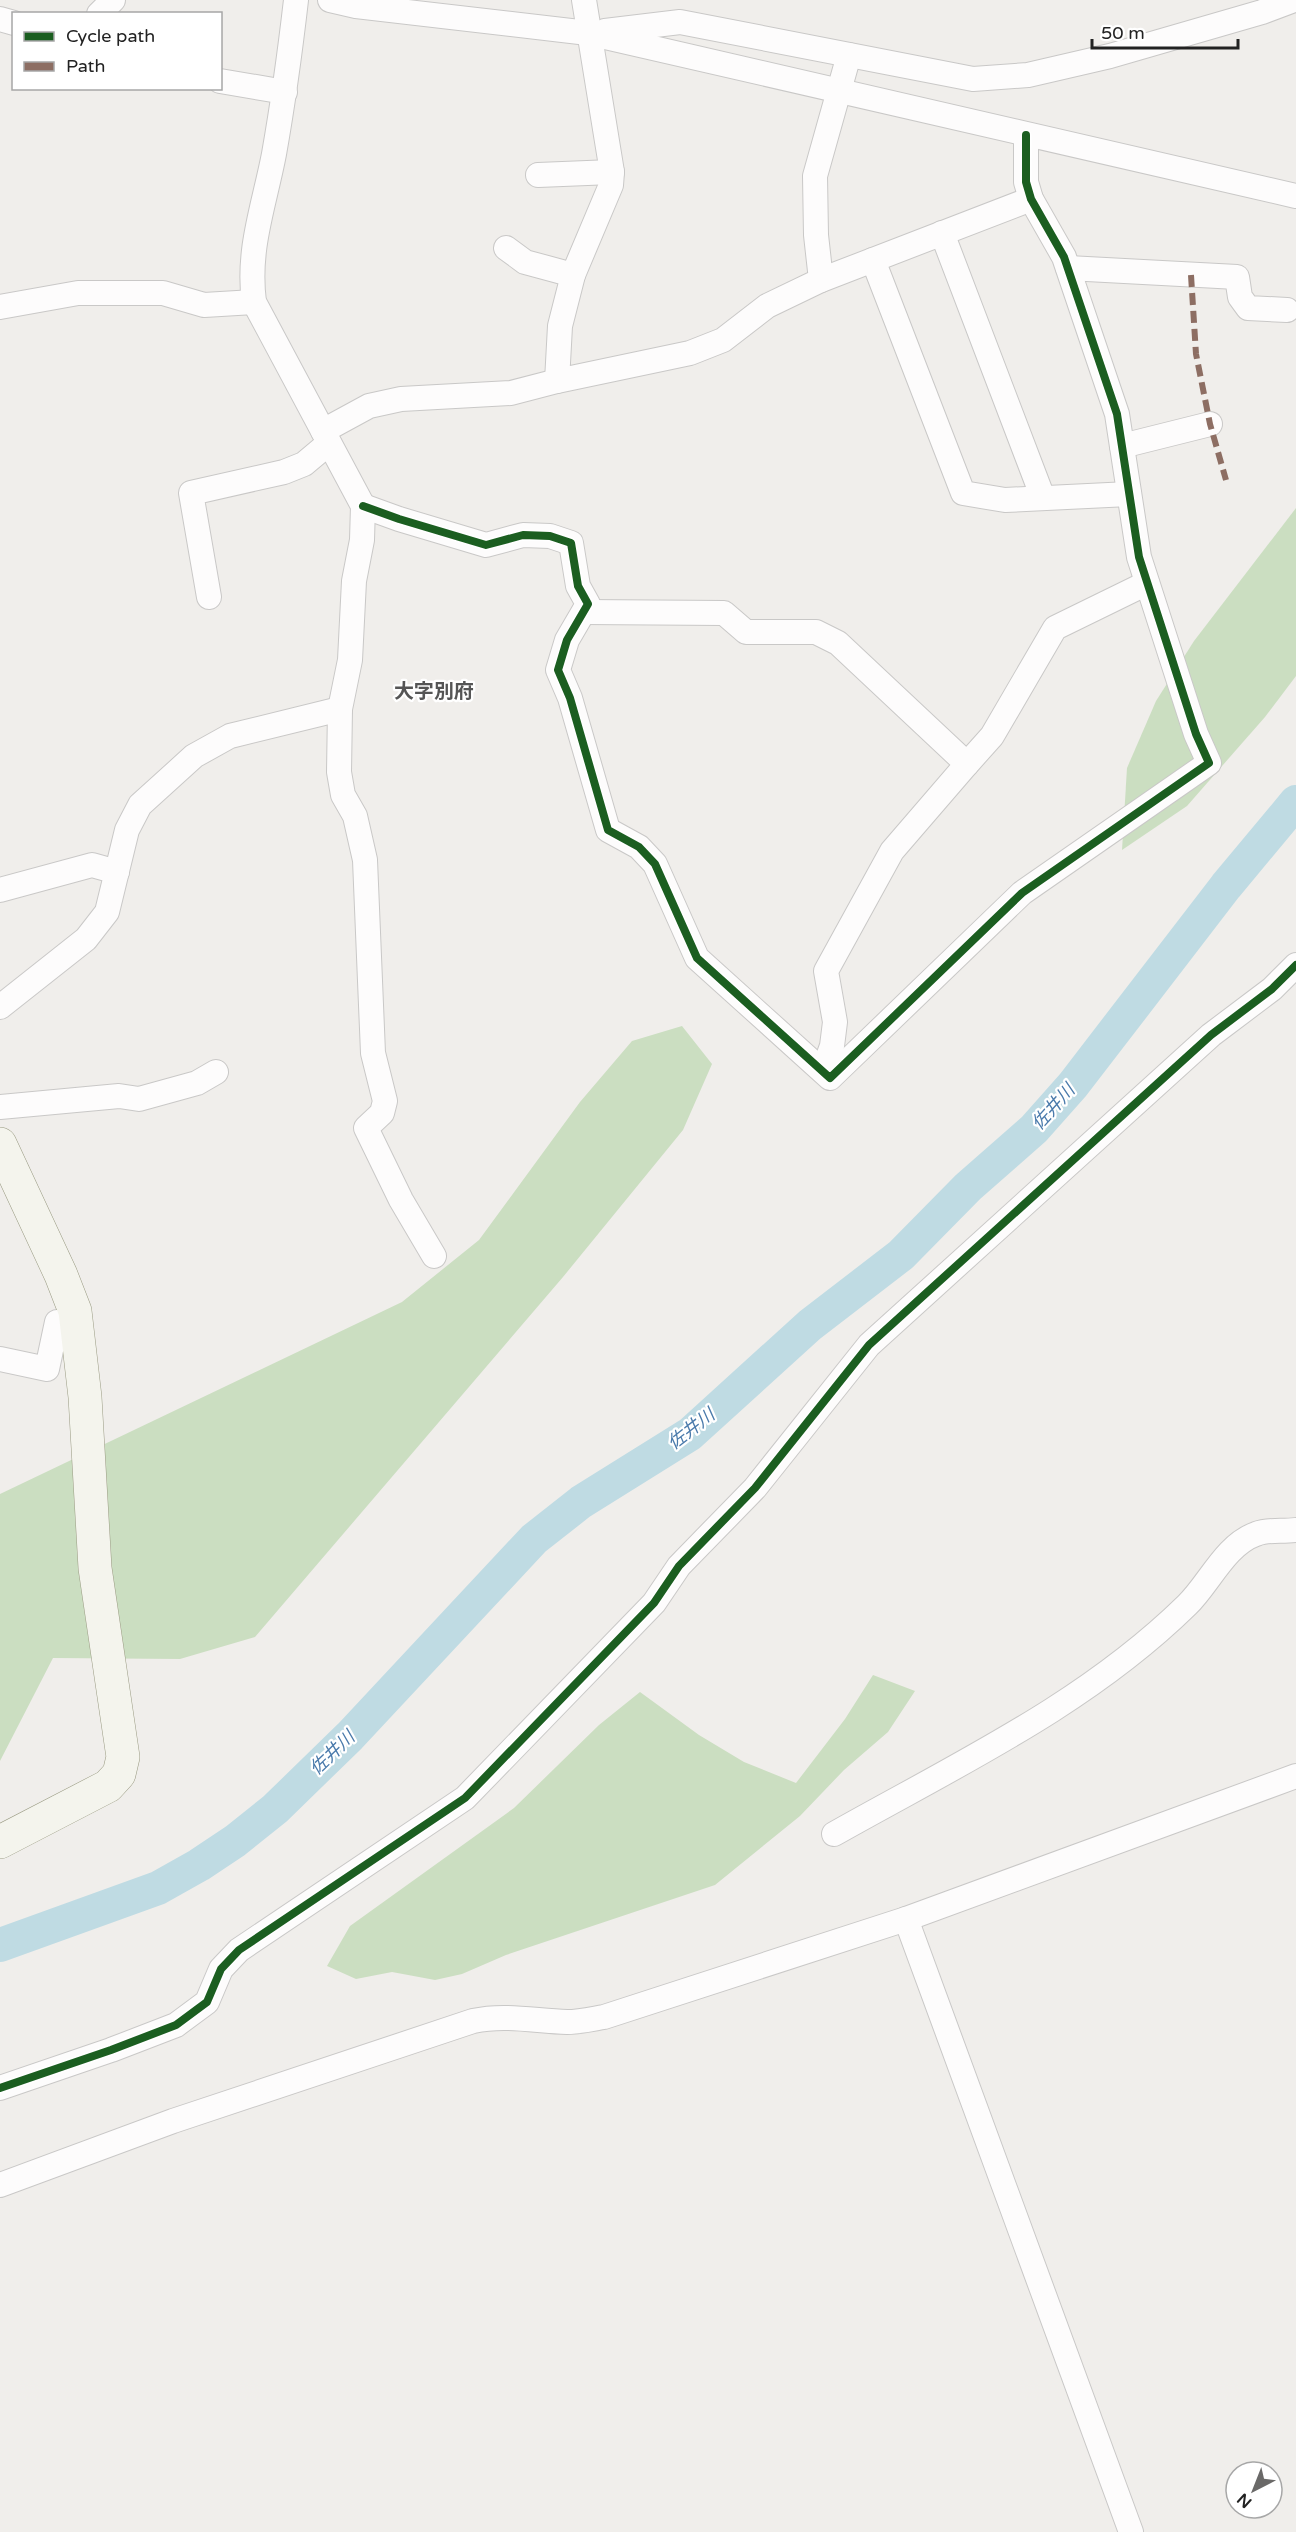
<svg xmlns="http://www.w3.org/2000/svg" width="1296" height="2532" viewBox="0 0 1296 2532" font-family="'Varela Round','Noto Sans JP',sans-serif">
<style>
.forest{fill:#cbdec1}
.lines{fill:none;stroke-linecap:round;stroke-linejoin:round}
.river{stroke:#bfdbe3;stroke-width:34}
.street-casing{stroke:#c9c8c7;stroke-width:26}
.secondary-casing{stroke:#999a82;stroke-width:34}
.street{stroke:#fdfcfc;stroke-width:24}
.secondary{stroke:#f4f4ed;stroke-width:33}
.quiet{stroke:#8d6e63;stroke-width:6;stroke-dasharray:12 6;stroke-linecap:butt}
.cycleway-casing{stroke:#fff;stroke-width:11}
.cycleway{stroke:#1b5e20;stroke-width:8}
.labels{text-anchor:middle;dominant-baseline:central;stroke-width:4.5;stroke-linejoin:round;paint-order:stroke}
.water-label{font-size:18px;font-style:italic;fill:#4a7aab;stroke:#fff}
.quarter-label{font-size:20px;font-weight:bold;fill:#555;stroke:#fff}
</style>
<rect width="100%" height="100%" fill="#f0eeeb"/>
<!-- forest -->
<g class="forest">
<path d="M1296,508V676L1265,717L1187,806L1122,850L1127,768L1156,701L1194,641Z"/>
<path d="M682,1026L712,1064L683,1130L563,1277L255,1637L180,1659L53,1658L0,1761V1494L402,1302L479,1240L580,1102L632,1041Z"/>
<path d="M873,1675L915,1691L888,1732L844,1770L800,1816L715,1885L506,1955L462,1974L435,1980L392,1972L356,1979L327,1966L350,1926L514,1808L599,1725L640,1692L699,1735L744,1762L796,1783L845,1719Z"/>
</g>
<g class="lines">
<!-- river -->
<path class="river" d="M0,1945L158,1888L199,1865L235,1841L275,1809L350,1736L534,1539L581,1502L690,1434L810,1325L901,1255L968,1187L1034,1129L1073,1085L1226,886L1296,802"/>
<defs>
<g id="street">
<path d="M296,0C290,52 283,103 274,154C264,206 247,249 254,302L363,506L362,540L354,581L350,660L340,709L339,772L343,795L355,816L365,860L373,1053L385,1101L382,1113L366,1128L401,1200L434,1256"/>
<path d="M330,0L356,6L588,33L1296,196"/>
<path d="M584,0L612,172L611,185L573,275L560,326L557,381L690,353L723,340L767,306L821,280L816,235L815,176L849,55"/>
<path d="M99,14L113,0"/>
<path d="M0,19L14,23"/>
<path d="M605,31L680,22L973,79L1028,75L1110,56L1262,12L1294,0"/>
<path d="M220,81L285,92"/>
<path d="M538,175L612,172"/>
<path d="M942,233L1043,498"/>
<path d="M506,248L525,262L573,275"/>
<path d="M873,260L963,493L1005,500L1129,494"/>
<path d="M1068,268L1237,277L1240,297L1248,308L1287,310"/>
<path d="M821,280L1031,199"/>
<path d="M0,307L78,293H163L204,305L254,302"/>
<path d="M323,431L369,406L401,399L511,393L557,381"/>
<path d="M1122,446L1210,424"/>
<path d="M363,506L399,519L486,545L523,535L550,536L571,543L578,586L588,604L567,640L558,670L570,698L608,830L639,847L655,864L697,958L830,1078L1022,893L1209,763L1196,734L1139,557L1117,414L1064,257L1031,199L1026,182V135"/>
<path d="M209,597L191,493L284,472L304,464L329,443"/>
<path d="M584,612L724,613L746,632H816L838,643L967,764L992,736L1055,628L1147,583"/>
<path d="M0,890L92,865L117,872"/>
<path d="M0,1007L86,939L107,912L127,830L140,805L194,756L230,736L340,709"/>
<path d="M823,1071L832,1046L835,1022L826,971L892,851L967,764"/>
<path d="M0,1107L119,1096L139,1099L197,1083L216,1072"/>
<path d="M0,1359L47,1369L57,1322L78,1326"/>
<path d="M834,1834C956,1765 1085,1705 1187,1605C1209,1584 1225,1545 1256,1534C1269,1529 1282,1532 1296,1530"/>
<path d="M906,1919L1131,2532"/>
<path d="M0,2088L111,2050L176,2025L207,2002L221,1969L239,1950L465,1798L654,1603L679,1566L755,1488L869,1345L1211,1035L1272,989L1296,965"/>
<path d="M0,2185L173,2121L473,2021C505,2014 535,2021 567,2022C579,2022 592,2019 604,2017L906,1919L1296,1776"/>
</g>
<path id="secondary" d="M0,1144L61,1275L75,1311L85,1397L95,1568L123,1757L119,1774L108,1786L0,1842"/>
</defs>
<!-- street casing -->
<use href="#street" class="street-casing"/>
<!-- secondary casing -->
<use href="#secondary" class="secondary-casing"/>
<!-- street -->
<use href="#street" class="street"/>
<!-- secondary -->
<use href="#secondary" class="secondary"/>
<!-- quiet -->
<path class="quiet" d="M1191,275L1196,354L1210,424L1226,480"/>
<defs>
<g id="cycleway">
<path d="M363,506L399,519L486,545L523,535L550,536L571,543L578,586L588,604L567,640L558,670L570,698L608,830L639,847L655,864L697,958L830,1078L1022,893L1209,763L1196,734L1139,557L1117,414L1064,257L1031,199L1026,182V135"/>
<path d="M0,2088L111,2050L176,2025L207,2002L221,1969L239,1950L465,1798L654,1603L679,1566L755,1488L869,1345L1211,1035L1272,989L1296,965"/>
</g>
</defs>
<!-- cycleway casing -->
<use href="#cycleway" class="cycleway-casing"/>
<!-- cycleway -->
<use href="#cycleway" class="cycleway"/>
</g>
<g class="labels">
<!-- water labels -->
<g class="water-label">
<text transform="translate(1053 1107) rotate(-48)">佐井川</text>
<text transform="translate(691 1429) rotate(-38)">佐井川</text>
<text transform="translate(332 1753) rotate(-44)">佐井川</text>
</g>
<!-- quarter labels -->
<g class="quarter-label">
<text x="434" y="692">大字別府</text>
</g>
</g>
<!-- legend -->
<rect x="12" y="12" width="210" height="78" fill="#ffffff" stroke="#a7a7a7" stroke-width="1.5"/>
<rect x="24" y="32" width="30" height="9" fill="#1b5e20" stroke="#a7a7a7" stroke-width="1.5"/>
<text x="66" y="42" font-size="18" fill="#222222">Cycle path</text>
<rect x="24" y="62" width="30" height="9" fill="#8d6e63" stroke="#a7a7a7" stroke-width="1.5"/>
<text x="66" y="72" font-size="18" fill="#222222">Path</text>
<!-- north arrow -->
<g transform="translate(1254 2490) rotate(222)"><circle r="28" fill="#ffffff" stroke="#a7a7a7" stroke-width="1.5"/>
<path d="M0-4.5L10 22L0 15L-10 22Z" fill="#6a6968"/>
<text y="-9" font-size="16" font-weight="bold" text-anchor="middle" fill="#222222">N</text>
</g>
<!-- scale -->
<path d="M1092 39v9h146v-9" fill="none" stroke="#222222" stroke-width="3"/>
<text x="1101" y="39" font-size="18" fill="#222222" stroke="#ffffff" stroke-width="4.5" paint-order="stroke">50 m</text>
</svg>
